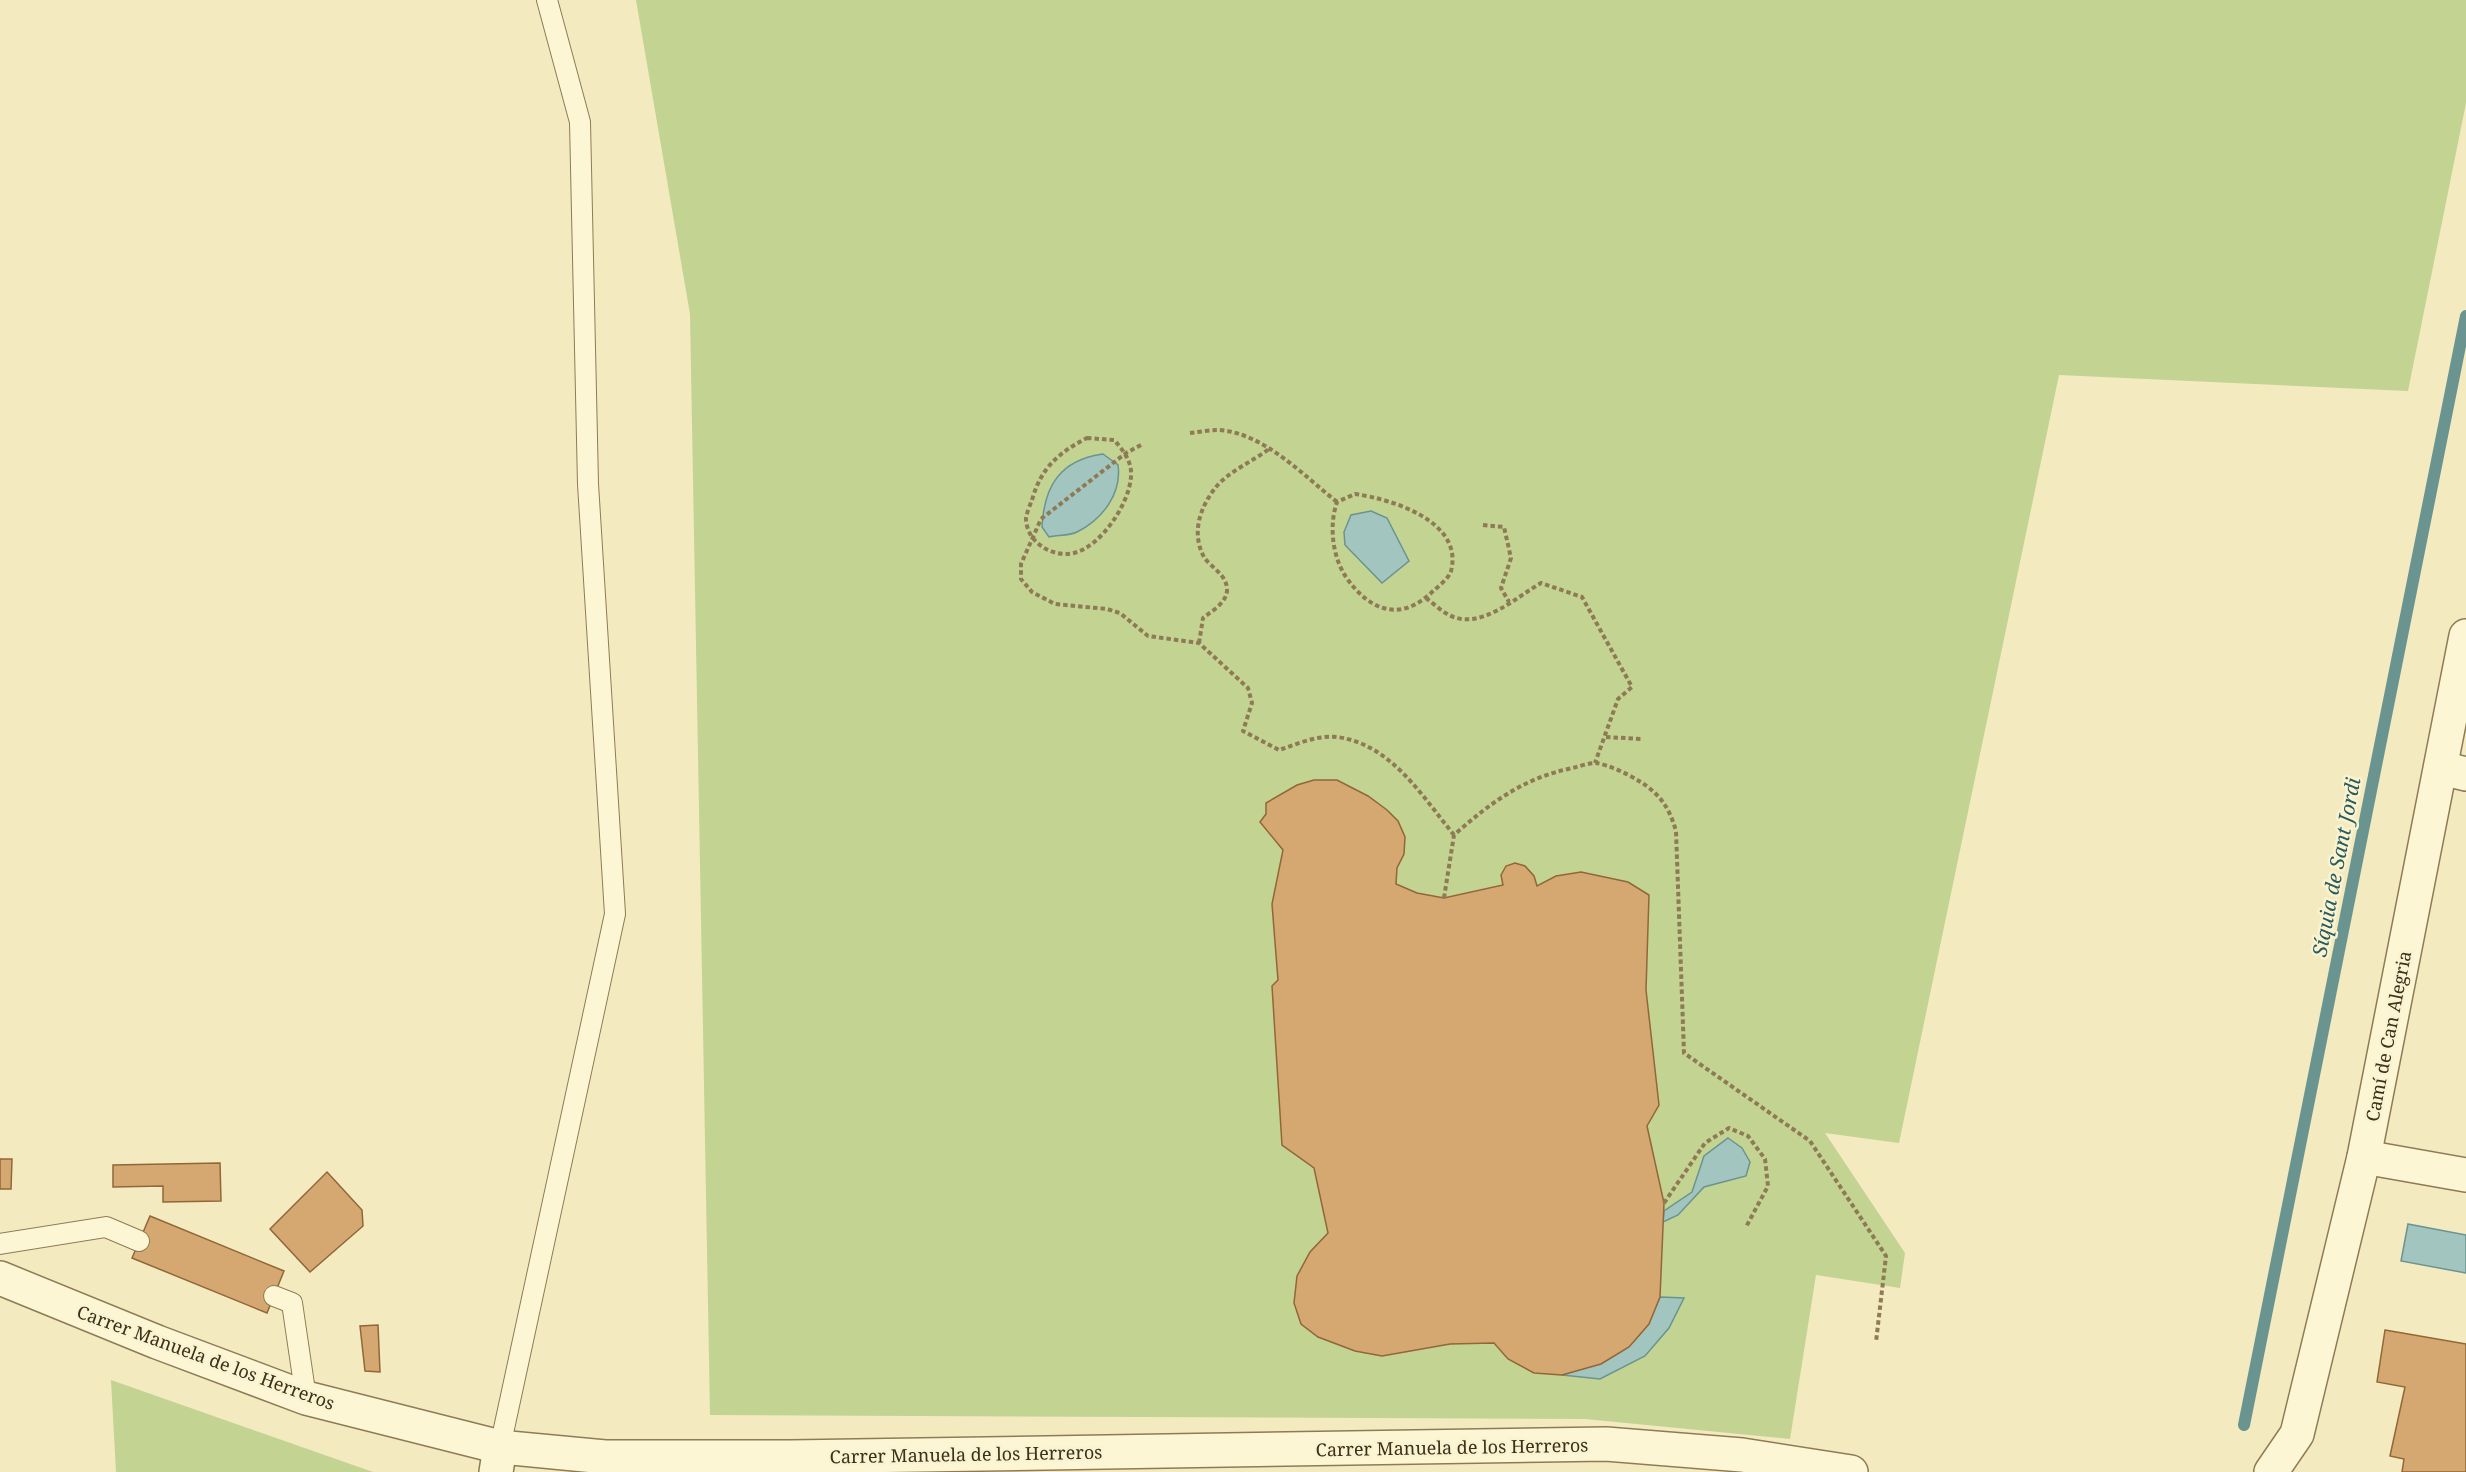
<svg xmlns="http://www.w3.org/2000/svg" width="2466" height="1472" viewBox="0 0 2466 1472" font-family="'Noto Serif',serif">
<style>
.green{fill:#c3d392}
.water{fill:#a3c5bf;stroke:#69948f;stroke-width:1.5}
.lines{fill:none;stroke-linecap:round;stroke-linejoin:round}
.stream{stroke:#69948f;stroke-width:12}
.building{fill:#d6a871;stroke:#916738;stroke-width:1.5}
.service-casing{stroke:#8e7b55;stroke-width:22}
.minor-casing{stroke:#8e7b55;stroke-width:36}
.tertiary-casing{stroke:#8e7b55;stroke-width:36}
.path{stroke:#8e7b55;stroke-width:4;stroke-dasharray:4.5 3;stroke-linecap:butt}
.service{stroke:#fdf6d4;stroke-width:20}
.minor{stroke:#fdf6d4;stroke-width:33}
.tertiary{stroke:#fdf6d4;stroke-width:33}
.labels{text-anchor:middle;dominant-baseline:central;stroke-width:5;stroke-linejoin:round;paint-order:stroke}
.street-label{font-size:18px;fill:#3c2f1b;stroke:#faf3d0}
.water-label{font-size:20px;font-style:italic;fill:#295a5e;stroke:#faf3d0}
</style>
<rect width="100%" height="100%" fill="#f3eabf"/>
<!-- green -->
<g class="green">
<path d="M636,0H2466V103L2408,391L2059,375L1899,1143L1825,1133L1905,1253L1900,1288L1816,1275L1790,1439L1585,1419L710,1415L690,314Z"/>
<path d="M111,1380L373,1472H116Z"/>
</g>
<!-- water -->
<g class="water">
<path d="M1103,454L1118,465C1122,493 1103,519 1077,532C1069,536 1057,535 1049,537L1042,527C1044,486 1060,460 1103,454Z"/>
<path d="M1371,511L1387,518L1409,561L1382,583L1345,545L1344,532L1351,515Z"/>
<path d="M1728,1138L1742,1148L1750,1162L1746,1176L1704,1187L1678,1215L1663,1222L1664,1211L1692,1192L1704,1156Z"/>
<path d="M2408,1224L2466,1235V1273L2401,1261Z"/>
<path d="M1660,1297L1684,1298L1669,1328L1645,1356L1600,1379L1562,1375C1616,1359 1638,1351 1660,1297Z"/>
</g>
<g class="lines">
<!-- stream -->
<path class="stream" d="M2244,1425L2466,316"/>
</g>
<!-- building -->
<g class="building">
<path d="M1314,780H1337L1368,796L1387,810L1398,821L1405,837L1404,854L1397,868L1396,884L1417,893L1444,898L1503,885L1501,875L1506,866L1515,863L1525,866L1534,876L1537,886L1556,876L1581,872L1628,882L1649,895L1646,990L1659,1105L1647,1126L1664,1203L1660,1297L1649,1324L1629,1347L1601,1364L1562,1375L1534,1373L1508,1359L1494,1343L1450,1344L1382,1356L1355,1351L1318,1337L1301,1324L1294,1303L1297,1276L1310,1252L1328,1233L1314,1168L1282,1145L1272,986L1278,980L1272,904L1283,850L1260,822L1266,814V803L1297,785Z"/>
<path d="M0,1159H12L11,1189H0Z"/>
<path d="M220,1163L221,1201L163,1202V1186L113,1187V1165Z"/>
<path d="M327,1172L362,1210L363,1226L310,1272L270,1229Z"/>
<path d="M150,1216L284,1271L267,1313L132,1258Z"/>
<path d="M378,1325L380,1372L365,1371L360,1326Z"/>
<path d="M2385,1330L2466,1344V1472H2402L2404,1459L2390,1456L2405,1387L2377,1382Z"/>
</g>
<g class="lines">
<defs>
<g id="service">
<path d="M0,1244L106,1227L139,1241"/>
<path d="M274,1296L292,1303L306,1398"/>
<path d="M500,1447L615,914L588,484L580,122L547,0"/>
</g>
<g id="minor">
<path d="M2441,768L2466,774"/>
<path d="M2364,1157L2466,1175"/>
<path d="M496,1472L500,1447"/>
</g>
<g id="tertiary">
<path d="M0,1278L157,1342L306,1398L500,1447L605,1457H791L1606,1444L1742,1455L1851,1472"/>
<path d="M2271,1472L2297,1434L2364,1157L2466,636"/>
</g>
</defs>
<!-- service casing -->
<use href="#service" class="service-casing"/>
<!-- minor casing -->
<use href="#minor" class="minor-casing"/>
<!-- tertiary casing -->
<use href="#tertiary" class="tertiary-casing"/>
<!-- path -->
<g class="path">
<path d="M1190,433C1199,432 1209,430 1218,430C1263,432 1304,476 1337,502"/>
<path d="M1087,438L1114,440C1123,450 1132,461 1131,476C1130,502 1102,546 1074,553C1052,558 1026,542 1026,518C1027,512 1030,505 1032,500C1041,468 1058,453 1087,438Z"/>
<path d="M1141,445L1126,453L1041,519L1021,564V579L1032,592L1055,604L1107,609L1120,613L1148,636L1199,643L1248,688L1252,703L1243,731L1279,750C1297,744 1317,735 1337,737C1391,744 1422,796 1454,835"/>
<path d="M1355,494C1391,499 1464,521 1451,571C1449,578 1439,586 1433,591C1401,623 1369,611 1346,577C1332,556 1329,525 1337,502Z"/>
<path d="M1483,525L1504,527L1511,558L1501,588L1509,602"/>
<path d="M1426,598C1433,603 1441,611 1449,615C1480,631 1515,598 1541,583L1582,597L1632,687L1618,699L1595,763"/>
<path d="M1199,643L1203,618C1212,611 1226,603 1227,591C1228,575 1211,568 1204,557C1191,533 1200,507 1216,487C1228,472 1253,461 1269,449"/>
<path d="M1606,737L1642,739"/>
<path d="M1444,898L1454,835C1490,803 1525,777 1573,768C1580,766 1589,763 1596,763C1609,765 1628,774 1639,781C1660,794 1669,807 1676,831L1684,1053L1810,1141L1886,1256L1876,1342"/>
<path d="M1664,1203L1705,1143L1729,1128L1748,1136L1765,1159L1768,1186L1746,1227"/>
</g>
<!-- service -->
<use href="#service" class="service"/>
<!-- minor -->
<use href="#minor" class="minor"/>
<!-- tertiary -->
<use href="#tertiary" class="tertiary"/>
</g>
<g class="labels">
<!-- street labels -->
<g class="street-label">
<text transform="translate(2388 1036) rotate(-79)">Camí de Can Alegria</text>
<text transform="translate(206 1357) rotate(20)">Carrer Manuela de los Herreros</text>
<text transform="translate(1452 1447) rotate(-1)">Carrer Manuela de los Herreros</text>
<text transform="translate(966 1454) rotate(-1)">Carrer Manuela de los Herreros</text>
</g>
<!-- water labels -->
<g class="water-label">
<text transform="translate(2336 867) rotate(-79)">Síquia de Sant Jordi</text>
</g>
</g>
</svg>
